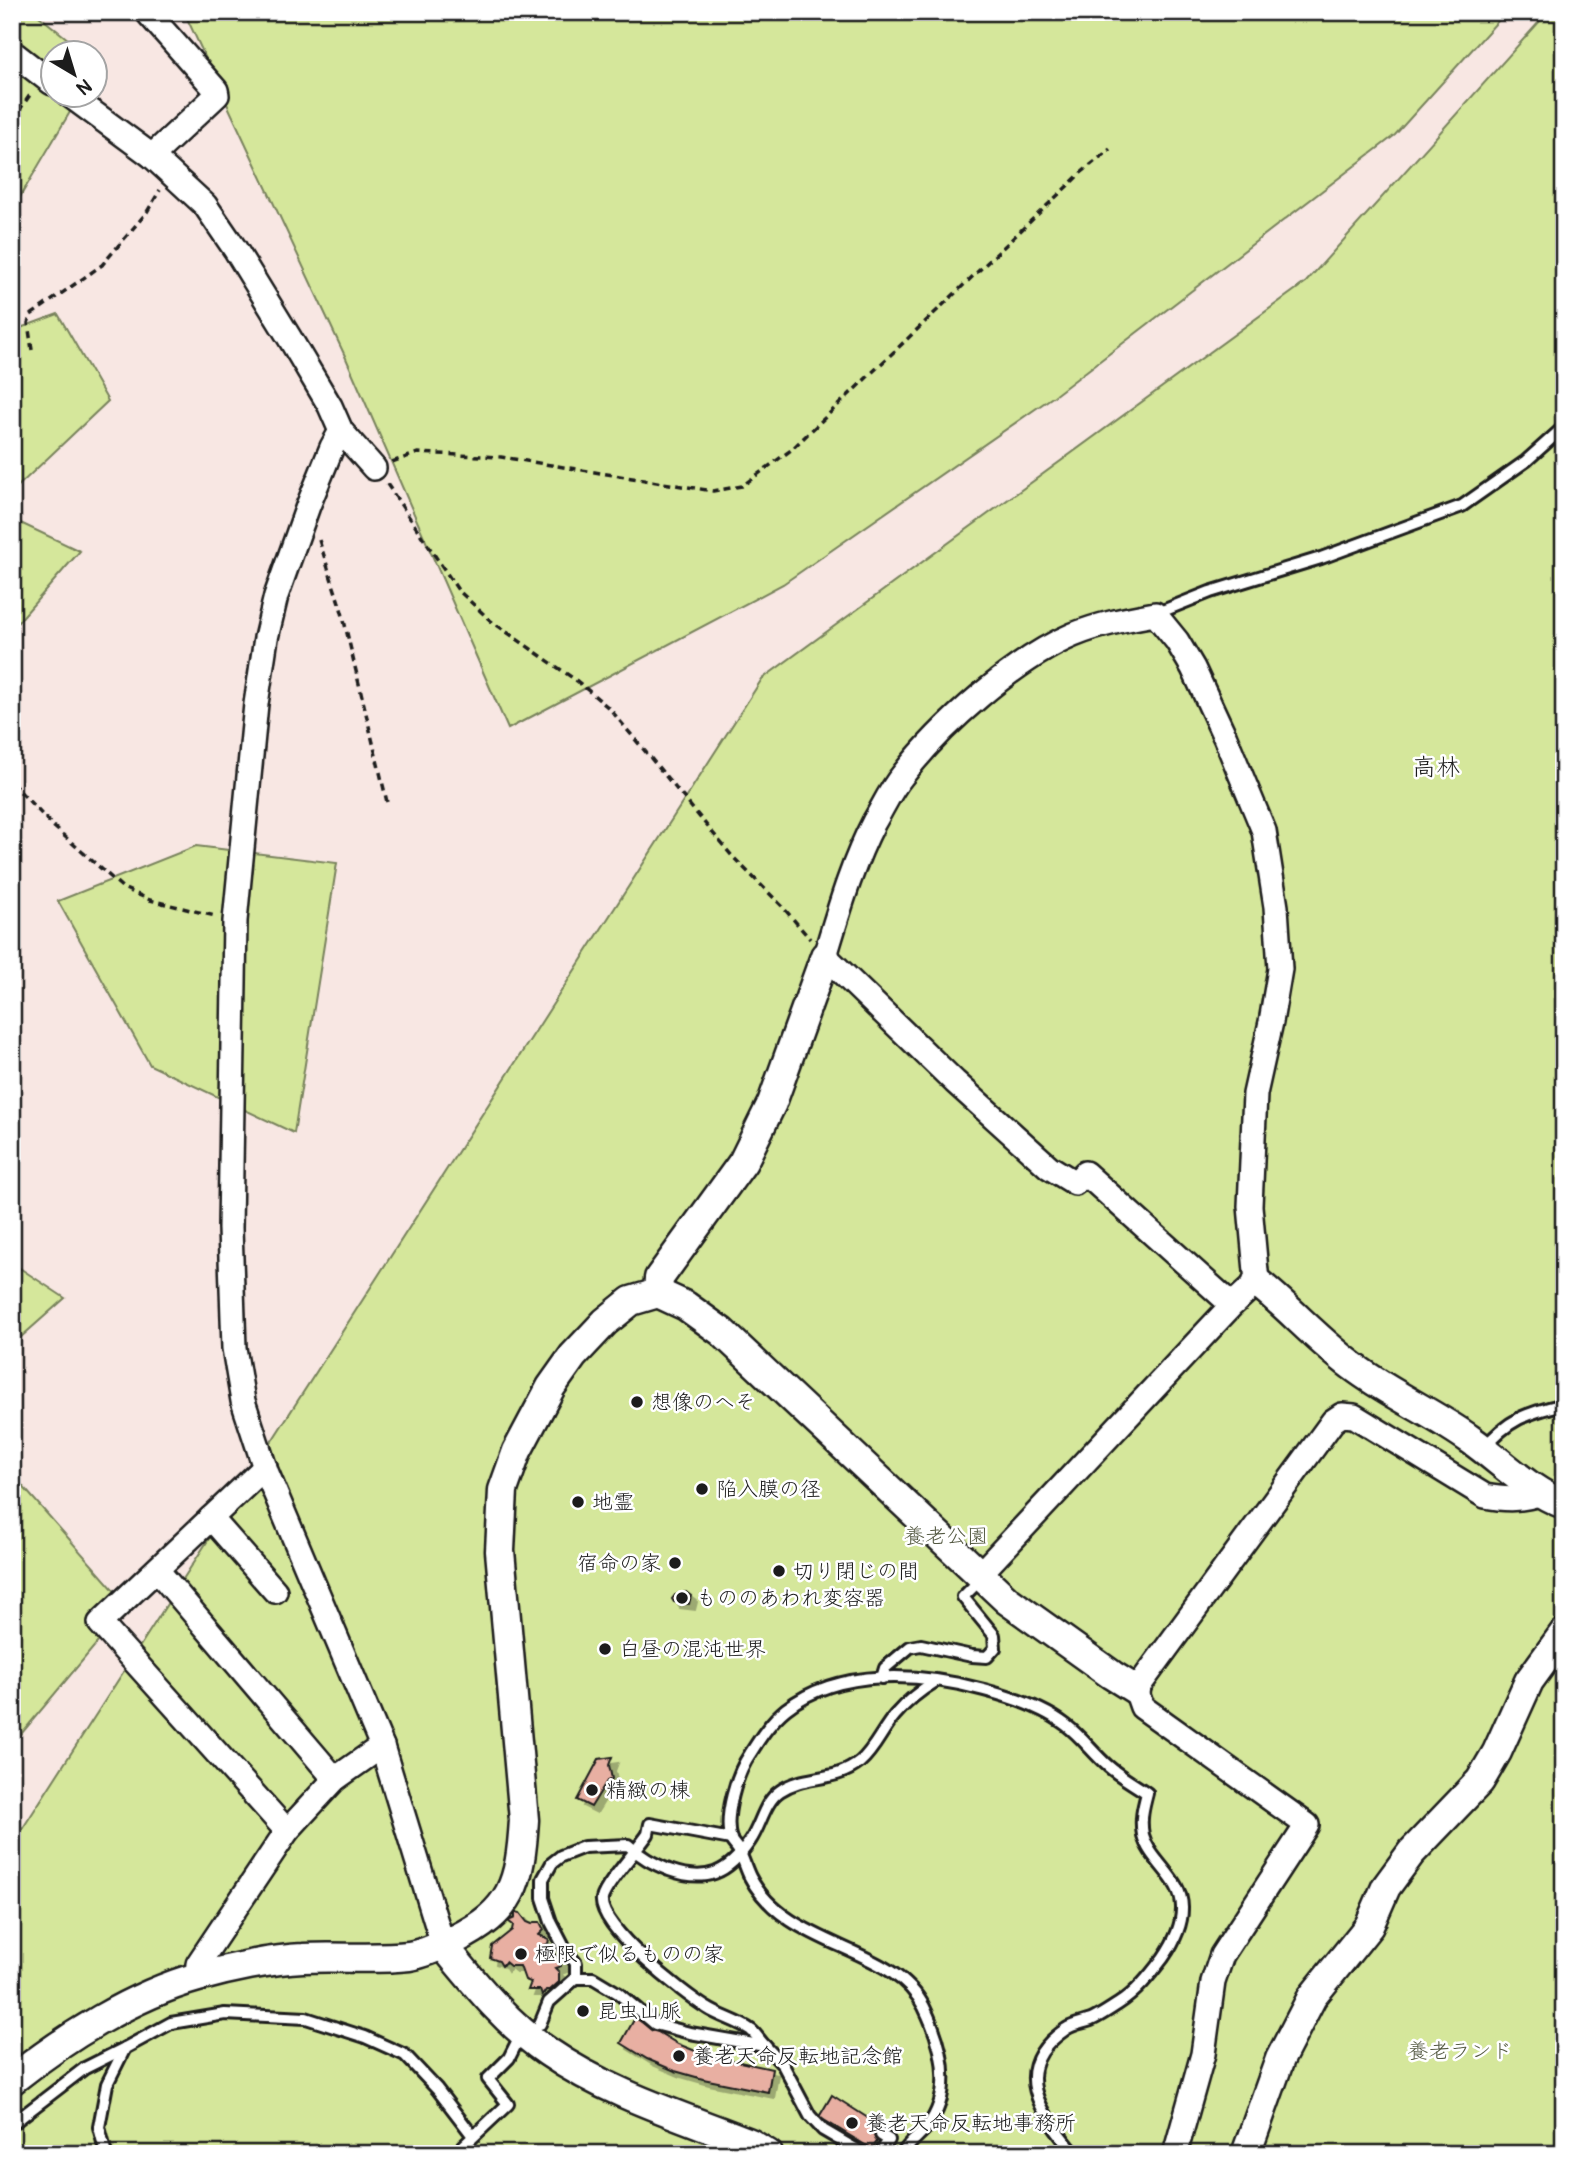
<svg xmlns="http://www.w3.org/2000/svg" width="1576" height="2166" viewBox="0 0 1576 2166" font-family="Pangolin,'Klee One',sans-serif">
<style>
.green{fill:#d5e79b;stroke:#78825c;stroke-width:2}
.building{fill:#e8afa2;stroke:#1c1c1c;stroke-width:2;filter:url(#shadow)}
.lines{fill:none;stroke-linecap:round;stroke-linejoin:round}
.service-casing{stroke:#1c1c1c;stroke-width:16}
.minor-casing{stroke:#1c1c1c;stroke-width:28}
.tertiary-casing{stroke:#1c1c1c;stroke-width:33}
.path{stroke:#1c1c1c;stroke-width:3.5;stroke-dasharray:7 5;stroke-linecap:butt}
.service{stroke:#fff;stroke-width:10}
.minor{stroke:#fff;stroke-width:23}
.tertiary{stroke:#fff;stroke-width:28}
.poi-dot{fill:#1c1c1c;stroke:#fff;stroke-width:2.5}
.labels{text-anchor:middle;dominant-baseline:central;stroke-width:5;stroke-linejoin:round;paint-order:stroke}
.poi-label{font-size:21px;fill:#1c1c1c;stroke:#fff;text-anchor:start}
.park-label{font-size:21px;fill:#545942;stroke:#fff}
.quarter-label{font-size:24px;fill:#1c1c1c;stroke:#fff}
</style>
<defs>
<filter id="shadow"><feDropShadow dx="6" dy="6" stdDeviation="0" flood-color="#0004"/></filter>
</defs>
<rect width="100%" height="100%" fill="#f8e7e3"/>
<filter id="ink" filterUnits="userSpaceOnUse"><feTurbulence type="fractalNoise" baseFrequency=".0143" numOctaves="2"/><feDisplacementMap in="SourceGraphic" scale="14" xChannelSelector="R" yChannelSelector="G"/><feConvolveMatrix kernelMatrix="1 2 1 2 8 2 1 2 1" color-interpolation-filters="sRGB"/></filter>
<g filter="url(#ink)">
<!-- green -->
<g class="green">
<path d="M12,12H34L84,52H52V94L80,95L20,197L12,196Z"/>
<path d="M184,12H1506L1395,135L1054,396L783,584L508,729L345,356Z"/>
<path d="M1548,12H1564V2154H12V1845L762,679L1306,282Z"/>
<path d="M58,314L108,401L12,492V331Z"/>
<path d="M12,519L80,551L12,629Z"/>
<path d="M196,846L337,863L294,1133L150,1065L58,901Z"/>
<path d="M12,1263L65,1298L12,1345Z"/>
<path d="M12,1474L128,1606L12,1745Z"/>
</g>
<!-- building -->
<g class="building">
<path d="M686,1592L691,1596L689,1604L674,1602L672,1599L675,1595Z"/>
<path d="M612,1757L609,1765L612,1779L607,1781L591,1807L577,1800L599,1759Z"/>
<path d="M515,1912L520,1913L527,1922L532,1924L534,1922H540L544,1930L539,1935L549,1939L548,1944L541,1946L543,1948L551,1954L555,1953L557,1961L561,1959V1966L555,1968L559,1972V1982L550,1990H546L542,1996L540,1990H528L531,1982L525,1980L520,1966H510L505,1962L502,1966L499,1961L490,1958L492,1946L512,1930L513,1925L508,1921L515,1918Z"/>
<path d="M635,2018L678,2044L703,2054L772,2069L768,2092L703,2079L675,2071L647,2059L621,2043Z"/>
<path d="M832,2095L885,2129L872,2149L819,2117Z"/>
</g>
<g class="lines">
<defs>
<g id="service">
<path d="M1155,614L1210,592L1321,558L1462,506L1526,461L1564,427"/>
<path d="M1483,1449C1508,1419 1527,1413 1564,1404"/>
<path d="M882,1678L885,1668L910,1647L921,1645L972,1656L987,1657L995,1648L994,1635L963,1597L973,1587"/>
<path d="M731,1839L650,1824L648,1834C638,1849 605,1885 602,1899C598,1927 684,1994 707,2008C721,2017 738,2021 751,2030C756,2034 760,2041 765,2046"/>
<path d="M576,1978H593L618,1993L655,2024L690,2033L765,2046L783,2065L810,2116L823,2130L864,2154"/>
<path d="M540,2024L549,2002L576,1978V1963L566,1951L551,1922L543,1898V1879L552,1863L561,1856L584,1847L628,1845C641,1857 652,1863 669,1870C706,1883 728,1874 750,1841C761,1825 764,1802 780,1791C804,1774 834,1783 860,1762C875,1749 882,1730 895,1715C907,1701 921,1690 936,1681"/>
<path d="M12,2124L85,2068L125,2048"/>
<path d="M106,2154L99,2127L107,2084L125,2048L171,2023L225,2014L306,2018L365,2037L405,2055L437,2089L473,2136"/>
<path d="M455,2154L508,2104L488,2079L509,2058L521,2034"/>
<path d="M880,2154L889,2140L881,2135"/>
<path d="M902,2154C909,2143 919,2136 927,2127C955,2091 942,2044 924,2007C894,1945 787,1949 750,1877C746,1869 744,1861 740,1853C738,1848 733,1844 731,1840C723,1817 737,1773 750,1754C760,1738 771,1721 786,1709C840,1667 922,1673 984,1690C1011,1697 1044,1708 1066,1725C1082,1737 1093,1753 1108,1766C1119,1776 1134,1784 1147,1793C1143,1808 1140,1820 1143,1835C1150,1863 1183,1878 1182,1909C1182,1926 1172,1945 1163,1958C1150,1975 1137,1992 1118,2004C1110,2009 1100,2016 1091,2020C1083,2023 1073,2024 1066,2029C1007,2069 1041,2113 1075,2154"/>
</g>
<g id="minor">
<path d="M147,12L216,90L217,95L152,156"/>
<path d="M12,52L52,83"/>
<path d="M68,94L152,156L205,205L235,249L289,337L330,406L341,431L374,468"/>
<path d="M341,431L332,447L308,506L276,596L266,638L256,704L235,921L230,1228L234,1348L243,1401L266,1471L382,1746L443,1945"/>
<path d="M211,1518L275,1591"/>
<path d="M157,1570L335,1779"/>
<path d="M979,1575L1232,1305L1257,1282L1250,1206L1255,1094L1271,1022L1280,969L1276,907L1264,831L1225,737L1193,668L1177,641L1155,614C1127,619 1100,624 1073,635C1014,660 941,725 902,776C891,789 883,807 874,822C852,864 839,910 825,956L955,1082L1049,1167L1075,1183L1085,1173L1232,1305"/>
<path d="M287,1831L335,1779L382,1746"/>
<path d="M197,1977L198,1964L287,1831L100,1623L265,1467"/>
<path d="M1175,2154L1203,2054L1213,1982L1222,1955L1307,1825L1142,1707L1136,1690L1333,1421L1342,1415L1354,1416L1485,1496C1506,1500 1522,1500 1542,1493"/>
</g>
<g id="tertiary">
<path d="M1257,1282C1292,1310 1321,1344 1358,1370C1394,1396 1435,1414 1471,1440C1501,1461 1530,1492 1564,1504"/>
<path d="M658,1293L659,1278L743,1162L772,1103L825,956"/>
<path d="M443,1945C475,1984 507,2024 548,2052C607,2093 684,2117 750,2143L768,2154"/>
<path d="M12,2080C65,2038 133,1995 198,1977C227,1969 272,1959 303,1958C338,1956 373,1960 409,1956C424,1954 440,1946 454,1940C513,1911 520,1883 524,1820L500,1551L503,1490L517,1451L551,1387L573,1356L605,1322L631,1301L658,1293L686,1306L722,1332L1007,1600L1112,1675L1136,1690"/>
<path d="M1246,2154L1280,2059L1312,1997L1369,1926L1386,1887L1411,1853L1480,1781L1497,1752L1529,1681L1564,1633"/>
</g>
</defs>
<!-- service casing -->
<use href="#service" class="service-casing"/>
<!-- minor casing -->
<use href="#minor" class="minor-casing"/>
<!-- tertiary casing -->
<use href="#tertiary" class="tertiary-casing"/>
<!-- path -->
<g class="path">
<path d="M12,121L32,92"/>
<path d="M32,350L28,323L31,315L102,265L147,212L160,190"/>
<path d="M392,462L418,453L501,457L713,491L742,486L791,450L1081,173L1110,149"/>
<path d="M387,484L458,590L491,621L577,681L610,709L732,856L782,906L810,939"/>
<path d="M319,540L342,612L387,802"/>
<path d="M12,783L53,826L123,888L150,900L215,916"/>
</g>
<!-- service -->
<use href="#service" class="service"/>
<!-- minor -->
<use href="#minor" class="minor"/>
<!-- tertiary -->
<use href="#tertiary" class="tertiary"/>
</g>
</g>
<!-- markers -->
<g class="poi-dot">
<circle cx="637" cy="1402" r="7"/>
<circle cx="702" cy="1489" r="7"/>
<circle cx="578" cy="1502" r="7"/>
<circle cx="675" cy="1563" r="7"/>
<circle cx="779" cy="1571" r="7"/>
<circle cx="682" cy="1598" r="7"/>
<circle cx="605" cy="1649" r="7"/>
<circle cx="592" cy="1790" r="7"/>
<circle cx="521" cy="1954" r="7"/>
<circle cx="583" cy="2011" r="7"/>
<circle cx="679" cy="2056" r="7"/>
<circle cx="852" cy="2123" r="7"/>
</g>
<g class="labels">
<!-- poi labels -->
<g class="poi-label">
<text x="651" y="1402">想像のへそ</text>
<text x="716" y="1489">陥入膜の径</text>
<text x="592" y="1502">地霊</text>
<text x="661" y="1563" text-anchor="end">宿命の家</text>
<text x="793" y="1571">切り閉じの間</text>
<text x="696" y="1598">もののあわれ変容器</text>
<text x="619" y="1649">白昼の混沌世界</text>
<text x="606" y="1790">精緻の棟</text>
<text x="535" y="1954">極限で似るものの家</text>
<text x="597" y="2011">昆虫山脈</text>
<text x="693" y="2056">養老天命反転地記念館</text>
<text x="866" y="2123">養老天命反転地事務所</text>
</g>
<!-- park labels -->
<g class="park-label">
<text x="946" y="1536">養老公園</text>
<text x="1460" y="2051">養老ランド</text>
</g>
<!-- quarter labels -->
<g class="quarter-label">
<text x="1436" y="767">高林</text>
</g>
</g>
<!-- margin -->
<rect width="1576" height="2166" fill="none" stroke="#fff" stroke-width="42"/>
<rect x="21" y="21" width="1534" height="2124" fill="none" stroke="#1c1c1c" stroke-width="2.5" filter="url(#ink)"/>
<!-- north arrow -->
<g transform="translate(74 74) rotate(142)"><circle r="33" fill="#ffffff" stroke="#a4a4a4" stroke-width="2"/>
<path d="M0-5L12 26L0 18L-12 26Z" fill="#1c1c1c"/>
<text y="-10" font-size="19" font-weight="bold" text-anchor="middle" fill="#1c1c1c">N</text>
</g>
</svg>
